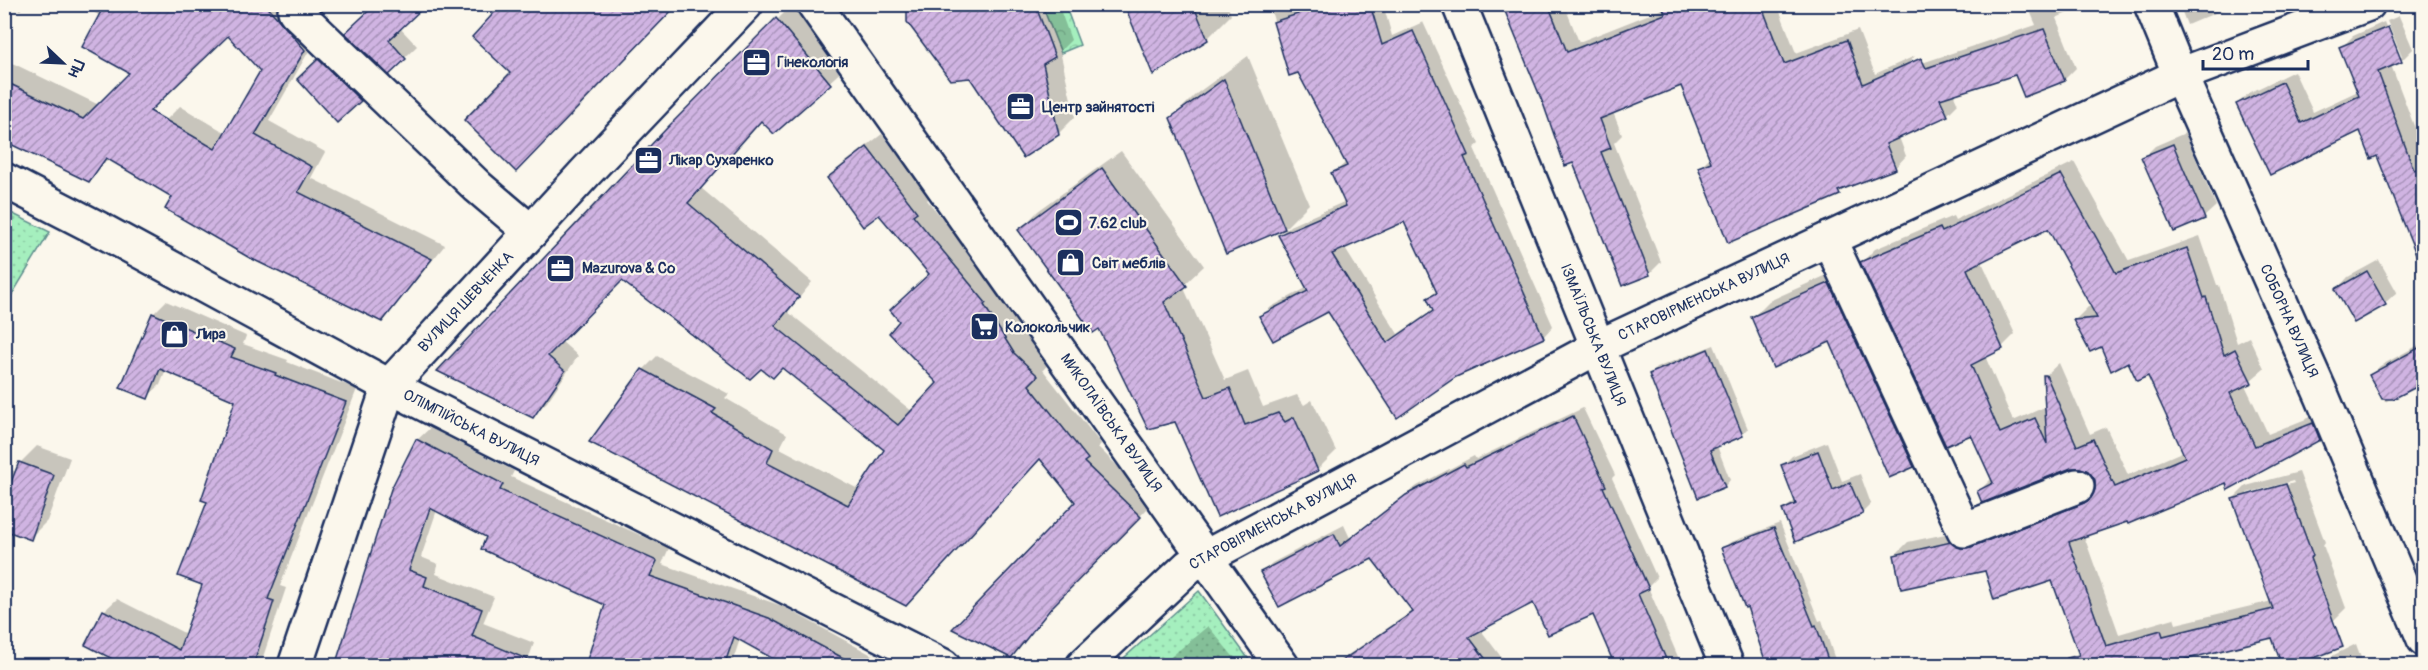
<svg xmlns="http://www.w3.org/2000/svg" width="2428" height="670" viewBox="0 0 2428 670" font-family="Pangolin,sans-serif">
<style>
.grass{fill:url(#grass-dots);stroke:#608f8e;stroke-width:1.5}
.park{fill:url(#park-crowns);stroke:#608f8e;stroke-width:1.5}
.shadow{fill:#0003;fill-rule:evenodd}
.building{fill:url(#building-hatch);stroke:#1b2f5e;stroke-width:1.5;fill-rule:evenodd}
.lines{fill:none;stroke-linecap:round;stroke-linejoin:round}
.minor-casing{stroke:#1b2f5e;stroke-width:38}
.major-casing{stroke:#1b2f5e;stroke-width:38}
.minor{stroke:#fbf7ec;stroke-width:33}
.major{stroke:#fbf7ec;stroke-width:33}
.labels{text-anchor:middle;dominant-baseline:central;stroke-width:4.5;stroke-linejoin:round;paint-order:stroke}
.poi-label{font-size:15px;font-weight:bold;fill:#1b2f5e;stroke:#fbf7ec;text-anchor:start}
.street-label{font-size:15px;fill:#1b2f5e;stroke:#fbf7ec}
</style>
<defs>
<pattern id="grass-dots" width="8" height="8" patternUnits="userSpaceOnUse" patternTransform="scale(1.5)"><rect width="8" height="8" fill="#a5efbe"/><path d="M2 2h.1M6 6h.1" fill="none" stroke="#8dcda6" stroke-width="1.8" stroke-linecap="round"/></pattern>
<pattern id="park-crowns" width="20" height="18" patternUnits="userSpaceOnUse" patternTransform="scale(1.5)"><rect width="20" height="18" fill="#a5efbe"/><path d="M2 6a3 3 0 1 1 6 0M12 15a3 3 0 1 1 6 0" fill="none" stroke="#8dcda6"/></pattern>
<pattern id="building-hatch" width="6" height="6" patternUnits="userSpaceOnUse" patternTransform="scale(1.5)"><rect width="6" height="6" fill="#d0b4e2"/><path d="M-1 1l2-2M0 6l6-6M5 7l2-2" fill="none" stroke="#a893ba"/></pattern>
</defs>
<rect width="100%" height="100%" fill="#fbf7ec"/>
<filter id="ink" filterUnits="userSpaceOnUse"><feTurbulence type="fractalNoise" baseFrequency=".0167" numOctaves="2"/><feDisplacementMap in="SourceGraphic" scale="12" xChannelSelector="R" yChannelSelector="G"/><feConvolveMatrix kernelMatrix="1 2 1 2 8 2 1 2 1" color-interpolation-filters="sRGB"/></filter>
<g filter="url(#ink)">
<!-- grass -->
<g class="grass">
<path d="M5,210L50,232L5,306Z"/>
<path d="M1199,591L1253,665H1116Z"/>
</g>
<!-- park -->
<path class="park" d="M1042,5H1065L1080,45L1061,53Z"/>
<!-- shadow -->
<g class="shadow">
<path d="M10,4H26L20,10Z"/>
<path d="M80,4H292L318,35L269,121L325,152L311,178L445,245L396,305L382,320L109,158L88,180L4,139V59L99,105L111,93L166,120L180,106L226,133L262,71L228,34L100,16Z"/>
<path d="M909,4H1058L1071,40L1060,51L1075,117L1058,134L971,76Z"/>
<path d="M1125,4H1227L1231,15L1207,39Z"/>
<path d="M1269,4H1383L1392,36L1423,22L1479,144L1474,148L1553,326L1544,336L1455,376L1397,416L1328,310L1261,317L1271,307L1308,287L1280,235L1290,226L1227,252L1172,118L1196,94L1248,56L1309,204L1285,228L1346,201L1333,174L1346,162L1299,71L1290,74ZM1405,220L1437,290L1429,298L1434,309L1398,334L1344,247Z"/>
<path d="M1500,4H1564L1579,42L1665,8L1666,4H1777L1796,53L1858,30L1875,74L1915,56L1904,69L2036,25L2027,4H2088L2056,18L2076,68L2065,79L2025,95L2016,73L1953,93L1958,104L1947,115L1899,137L1906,156L1895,168L1846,186L1839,194L1700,167L1710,157L1682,84L1613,112L1622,135L1614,143L1661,262L1649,274L1574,161L1545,105L1506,9L1503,11Z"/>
<path d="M2179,4H2236L2187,25Z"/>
<path d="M791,6L845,68L774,132L762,120L701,188L812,282L788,312L913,412L939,383L901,321L930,274L879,213L829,178L843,164L882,134L930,197L927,200L999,288L997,290L1028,339L1051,361L1043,370L1101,444L1098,447L1154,502L1066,591L1010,657L1077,502L1041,458L906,605L643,370L657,356L729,394L725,398L787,434L780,448L860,490L886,449L782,366L622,279L561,341L578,356L547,402L532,416L439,370L668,129Z"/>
<path d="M2399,16L2413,49L2401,61L2391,65L2424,152V227L2361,129L2270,173L2237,104L2249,93L2294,71L2313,112L2358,91L2341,48L2353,36L2384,22L2399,57H2402L2387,21Z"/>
<path d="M400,28L417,46L389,73L348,33Z"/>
<path d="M331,49L372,88L337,121L299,79Z"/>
<path d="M2185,133L2216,206L2204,217L2143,158L2155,146Z"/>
<path d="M1121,151L1204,266L1183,286L1225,380L1248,371L1263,407L1297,395L1304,405L1312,400L1336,451L1317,470L1217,515L1176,420L1020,230L1038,211Z"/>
<path d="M2074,162L2129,261L2200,236L2217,285H2219L2237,343L2249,337L2264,369L2245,385L2268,434L2326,411L2332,425L2319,438L2226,481L2084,536L2119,634L2174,618L2176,624L2272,601L2233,499L2246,486L2299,472L2325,542L2323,545L2346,608L2333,621L2173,660L2163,666H2084L2053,579L1895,555L1908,542L1964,530L1985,535L2096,492V478L2089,470L2079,466L1979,491L1992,478L1972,433L1862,262L1875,249L1953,216L1955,220ZM2048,227L2093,307H2088L2075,320L2101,345L2148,374L2184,451L2128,475L2106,427L2090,434L2059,363L2045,376L2047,406L2013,421L1985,356L2002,347L2015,334L1981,260ZM2293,481L2294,483L2247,496V493Z"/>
<path d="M2379,260L2397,292L2385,303L2337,289L2348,277Z"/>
<path d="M1845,267L1930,449L1913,466L1831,340L1753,317L1769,301Z"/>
<path d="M166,301L246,336L243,344L288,360L287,362L357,389L280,586L286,588L260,666H129L104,611L117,599L186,634L204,584L209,501L237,401L166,370L160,385L147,397L153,314Z"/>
<path d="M2424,342V381L2385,402L2371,375L2380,366Z"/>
<path d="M1714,345L1748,429L1742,435L1717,446L1730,480L1725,486L1699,496L1651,374L1656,368Z"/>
<path d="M1583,408L1615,475L1612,478L1657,578L1648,587L1682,666H1617L1594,613L1534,601L1480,629L1508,666L1338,664L1348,655L1414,610L1372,557L1262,572L1272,563L1344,525L1350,538L1417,486L1474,456L1476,459Z"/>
<path d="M430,428L514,471L511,477L669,548L662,564L782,606L892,666H789L740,639L731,666H587L606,604L488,536L437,510L421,557L438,564L436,574L494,597L483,623L534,643L526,666H336L417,440Z"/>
<path d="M1827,442L1842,481L1860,474L1871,504L1862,513L1783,510L1796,500L1783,465L1792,456Z"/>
<path d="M2424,444V465L2419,448Z"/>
<path d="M37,446L70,458L47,521L30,538L4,528V468L17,472L20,463Z"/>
<path d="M1780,523L1819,621L1822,620L1837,666H1769L1748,605L1723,549L1729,543Z"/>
<path d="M1208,626L1241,666H1160Z"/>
<path d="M2356,644L2364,666H2312Z"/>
</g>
<!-- building -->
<g class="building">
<path d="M105,4H265L305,50L255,135L312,167L298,192L432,259L382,322L248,257L165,209L172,197L106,158L89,182L4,141V81L83,119L129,73L82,47ZM228,36L260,71L215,149L150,111Z"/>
<path d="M376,4H427L389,40L406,59L389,75L345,33Z"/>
<path d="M502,4H678L516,172L464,120L510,73L472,37Z"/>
<path d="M907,4H1035L1055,57L1043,64L1059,135L1023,158L970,78L950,80L907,22Z"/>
<path d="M1124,4H1193L1208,40L1153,75Z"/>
<path d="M1296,4H1370L1382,45L1413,31L1469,155L1464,157L1544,338L1456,377L1397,418L1328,312L1273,341L1259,316L1308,291L1278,235L1346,206L1331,173L1347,166L1298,73L1289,76L1273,22L1298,14ZM1404,222L1437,293L1427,298L1433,311L1387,343L1332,254Z"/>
<path d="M1502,4H1548L1567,52L1665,14L1662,4H1761L1784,64L1847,40L1863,84L1921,58L1926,68L2044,29L2065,81L2024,97L2015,75L1940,99L1948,116L1886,144L1896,169L1838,191L1840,195L1728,243L1698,167L1711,162L1681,86L1600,119L1611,148L1601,152L1650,275L1622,286L1573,163L1565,166L1544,106Z"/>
<path d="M776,18L831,84L774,134L761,121L688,203L799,297L775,326L898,425L937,383L889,333L899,321L890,310L929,274L879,215L863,227L827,178L867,147L917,212L913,215L986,303L984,305L1014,353L1038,376L1029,385L1088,459L1084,462L1141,517L1052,607L1011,658L952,629L1075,502L1040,459L906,606L589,442L642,369L716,409L712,413L773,449L767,463L848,505L884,450L782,368L773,378L761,369L750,379L622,281L548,356L565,371L533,418L437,371L667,128Z"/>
<path d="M2388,27L2402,62L2378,72L2414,170L2424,166L2422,269L2377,156L2371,159L2360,131L2270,175L2236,104L2282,82L2301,123L2359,96L2339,47Z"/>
<path d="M318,59L361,101L337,123L297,79Z"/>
<path d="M1224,79L1285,229L1226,254L1170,118Z"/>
<path d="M2173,144L2205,219L2174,232L2141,157Z"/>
<path d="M1102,168L1187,286L1164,302L1206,397L1230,388L1245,425L1278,413L1285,422L1294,417L1318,471L1217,517L1175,422L1148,429L1099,329L1093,333L1018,230Z"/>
<path d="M2061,174L2116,273L2187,248L2204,298L2206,297L2224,355L2235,349L2252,383L2230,393L2255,446L2313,423L2320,440L2228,490L2226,483L2128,524L2127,522L2069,542L2106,646L2161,630L2163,636L2273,609L2232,499L2286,484L2313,556L2310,558L2343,647L2293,666H2282L2272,638L2159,666H2068L2067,658L2079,655L2052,581L1994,600L1985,571L1901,589L1894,555L1951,542L1961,548L1971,547L2084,503L2091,498L2095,489V480L2088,471L2080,468H2071L1982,503L1977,491L1993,483L1971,435L1946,446L1860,262L1940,228L1942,232ZM2048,229L2097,318L2073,320L2090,352L2101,347L2111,371L2128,362L2137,381L2148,376L2185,457L2115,487L2093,439L2077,446L2046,375H2043L2047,444L2035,418L2000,433L1971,365L2003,349L1967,269Z"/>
<path d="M2367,271L2386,305L2354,323L2335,289Z"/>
<path d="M1829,283L1914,467L1889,478L1830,342L1773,368L1751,317Z"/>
<path d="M152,313L235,349L231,357L276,373L275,375L346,402L268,599L274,601L253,666H126L85,645L103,610L179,650L202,585L178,576L207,502L201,500L235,401L160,369L148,399L120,388Z"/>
<path d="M2424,345V383L2393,399H2382L2369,375Z"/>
<path d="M1708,349L1743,436L1710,450L1725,487L1698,498L1649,374Z"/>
<path d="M1573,416L1606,486L1603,487L1649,589L1638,594L1669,666H1615L1593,615L1548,635L1533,603L1469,637L1491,666H1334L1413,612L1372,559L1279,607L1260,572L1334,534L1340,546L1406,495L1464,464L1466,467Z"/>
<path d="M416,439L503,484L500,490L657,561L650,576L769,618L858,666H786L734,637L724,666H585L605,605L481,549L486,537L430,508L409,570L427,577L424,586L482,609L472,636L543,666H335L391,489Z"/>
<path d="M1818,451L1833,490L1850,483L1863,514L1795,542L1782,510L1796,504L1781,465Z"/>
<path d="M19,462L54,475L31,540L4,530V500Z"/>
<path d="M1774,528L1814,626L1816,625L1830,666H1767L1747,607L1745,608L1721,548Z"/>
</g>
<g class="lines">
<defs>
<g id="minor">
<path d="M814,4L1282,666"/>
<path d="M2151,4L2180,75L2322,396L2424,639"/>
<path d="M295,11L478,187L531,232"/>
<path d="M4,180L101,230L389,386L943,666"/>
<path d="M1829,239L1964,530L2077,486"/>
<path d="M295,666L389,386L586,172L746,4"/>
<path d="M1083,666L1189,566L1598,347L2180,75L2368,4"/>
</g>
<path id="major" d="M1459,4L1727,666"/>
</defs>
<!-- minor casing -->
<use href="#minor" class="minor-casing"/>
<!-- major casing -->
<use href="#major" class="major-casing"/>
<!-- minor -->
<use href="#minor" class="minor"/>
<!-- major -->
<use href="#major" class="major"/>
</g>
</g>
<!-- icons -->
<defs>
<symbol id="office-square" viewBox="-11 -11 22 22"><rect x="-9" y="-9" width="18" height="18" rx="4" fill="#1b2f5e" stroke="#fbf7ec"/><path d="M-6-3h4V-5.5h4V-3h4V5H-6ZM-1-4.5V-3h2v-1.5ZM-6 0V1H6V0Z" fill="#fff"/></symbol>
<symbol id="stadium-square" viewBox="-11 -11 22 22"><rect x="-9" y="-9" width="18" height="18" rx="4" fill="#1b2f5e" stroke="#fbf7ec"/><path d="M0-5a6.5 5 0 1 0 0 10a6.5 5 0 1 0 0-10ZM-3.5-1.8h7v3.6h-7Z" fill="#fff"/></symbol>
<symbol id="shop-square" viewBox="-11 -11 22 22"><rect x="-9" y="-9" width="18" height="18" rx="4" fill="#1b2f5e" stroke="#fbf7ec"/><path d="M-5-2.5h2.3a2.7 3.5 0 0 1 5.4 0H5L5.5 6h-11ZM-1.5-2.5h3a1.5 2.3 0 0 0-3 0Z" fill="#fff"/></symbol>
<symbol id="supermarket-square" viewBox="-11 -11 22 22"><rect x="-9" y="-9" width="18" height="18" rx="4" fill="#1b2f5e" stroke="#fbf7ec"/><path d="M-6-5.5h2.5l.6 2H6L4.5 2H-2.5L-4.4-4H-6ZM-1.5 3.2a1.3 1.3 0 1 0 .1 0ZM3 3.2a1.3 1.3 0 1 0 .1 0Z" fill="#fff"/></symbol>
</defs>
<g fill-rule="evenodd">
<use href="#office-square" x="740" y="46" width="33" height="33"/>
<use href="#office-square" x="1004" y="90" width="33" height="33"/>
<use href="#office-square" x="632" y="144" width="33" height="33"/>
<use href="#stadium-square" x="1052" y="206" width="33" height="33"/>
<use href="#shop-square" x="1054" y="246" width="33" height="33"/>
<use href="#office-square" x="544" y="252" width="33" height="33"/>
<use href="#supermarket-square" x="968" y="310" width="33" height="33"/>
<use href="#shop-square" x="158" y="318" width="33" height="33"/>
</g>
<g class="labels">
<!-- poi labels -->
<g class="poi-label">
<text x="777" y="62">Гінекологія</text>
<text x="1042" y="107">Центр зайнятості</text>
<text x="669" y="160">Лікар Сухаренко</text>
<text x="1089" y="223">7.62 club</text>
<text x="1092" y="263">Світ меблів</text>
<text x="582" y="268">Mazurova &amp; Co</text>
<text x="1005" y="327">Колокольчик</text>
<text x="196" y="334">Лира</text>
</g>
<!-- street labels -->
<g class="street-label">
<text transform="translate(1704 297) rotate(-25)">СТАРОВІРМЕНСЬКА ВУЛИЦЯ</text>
<text transform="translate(466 302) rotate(-47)">ВУЛИЦЯ ШЕВЧЕНКА</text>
<text transform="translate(2289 321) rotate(66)">СОБОРНА ВУЛИЦЯ</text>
<text transform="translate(1593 335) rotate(68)">ІЗМАЇЛЬСЬКА ВУЛИЦЯ</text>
<text transform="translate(1111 423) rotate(55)">МИКОЛАЇВСЬКА ВУЛИЦЯ</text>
<text transform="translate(471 428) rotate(27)">ОЛІМПІЙСЬКА ВУЛИЦЯ</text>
<text transform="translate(1273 522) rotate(-28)">СТАРОВІРМЕНСЬКА ВУЛИЦЯ</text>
</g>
</g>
<!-- margin -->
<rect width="2428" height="670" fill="none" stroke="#fbf7ec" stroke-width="24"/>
<rect x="12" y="12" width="2404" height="646" fill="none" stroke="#1b2f5e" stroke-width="2" filter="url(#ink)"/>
<!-- north arrow -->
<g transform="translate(63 63) rotate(113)" stroke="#fbf7ec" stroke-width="4.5" paint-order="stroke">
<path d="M0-4.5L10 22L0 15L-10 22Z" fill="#1b2f5e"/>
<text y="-9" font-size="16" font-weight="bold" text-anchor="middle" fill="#1b2f5e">Пн</text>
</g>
<!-- scale -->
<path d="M2203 60v9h105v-9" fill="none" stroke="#1b2f5e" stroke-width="3"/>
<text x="2212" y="60" font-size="18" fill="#1b2f5e" stroke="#fbf7ec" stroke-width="4.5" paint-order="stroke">20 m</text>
</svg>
